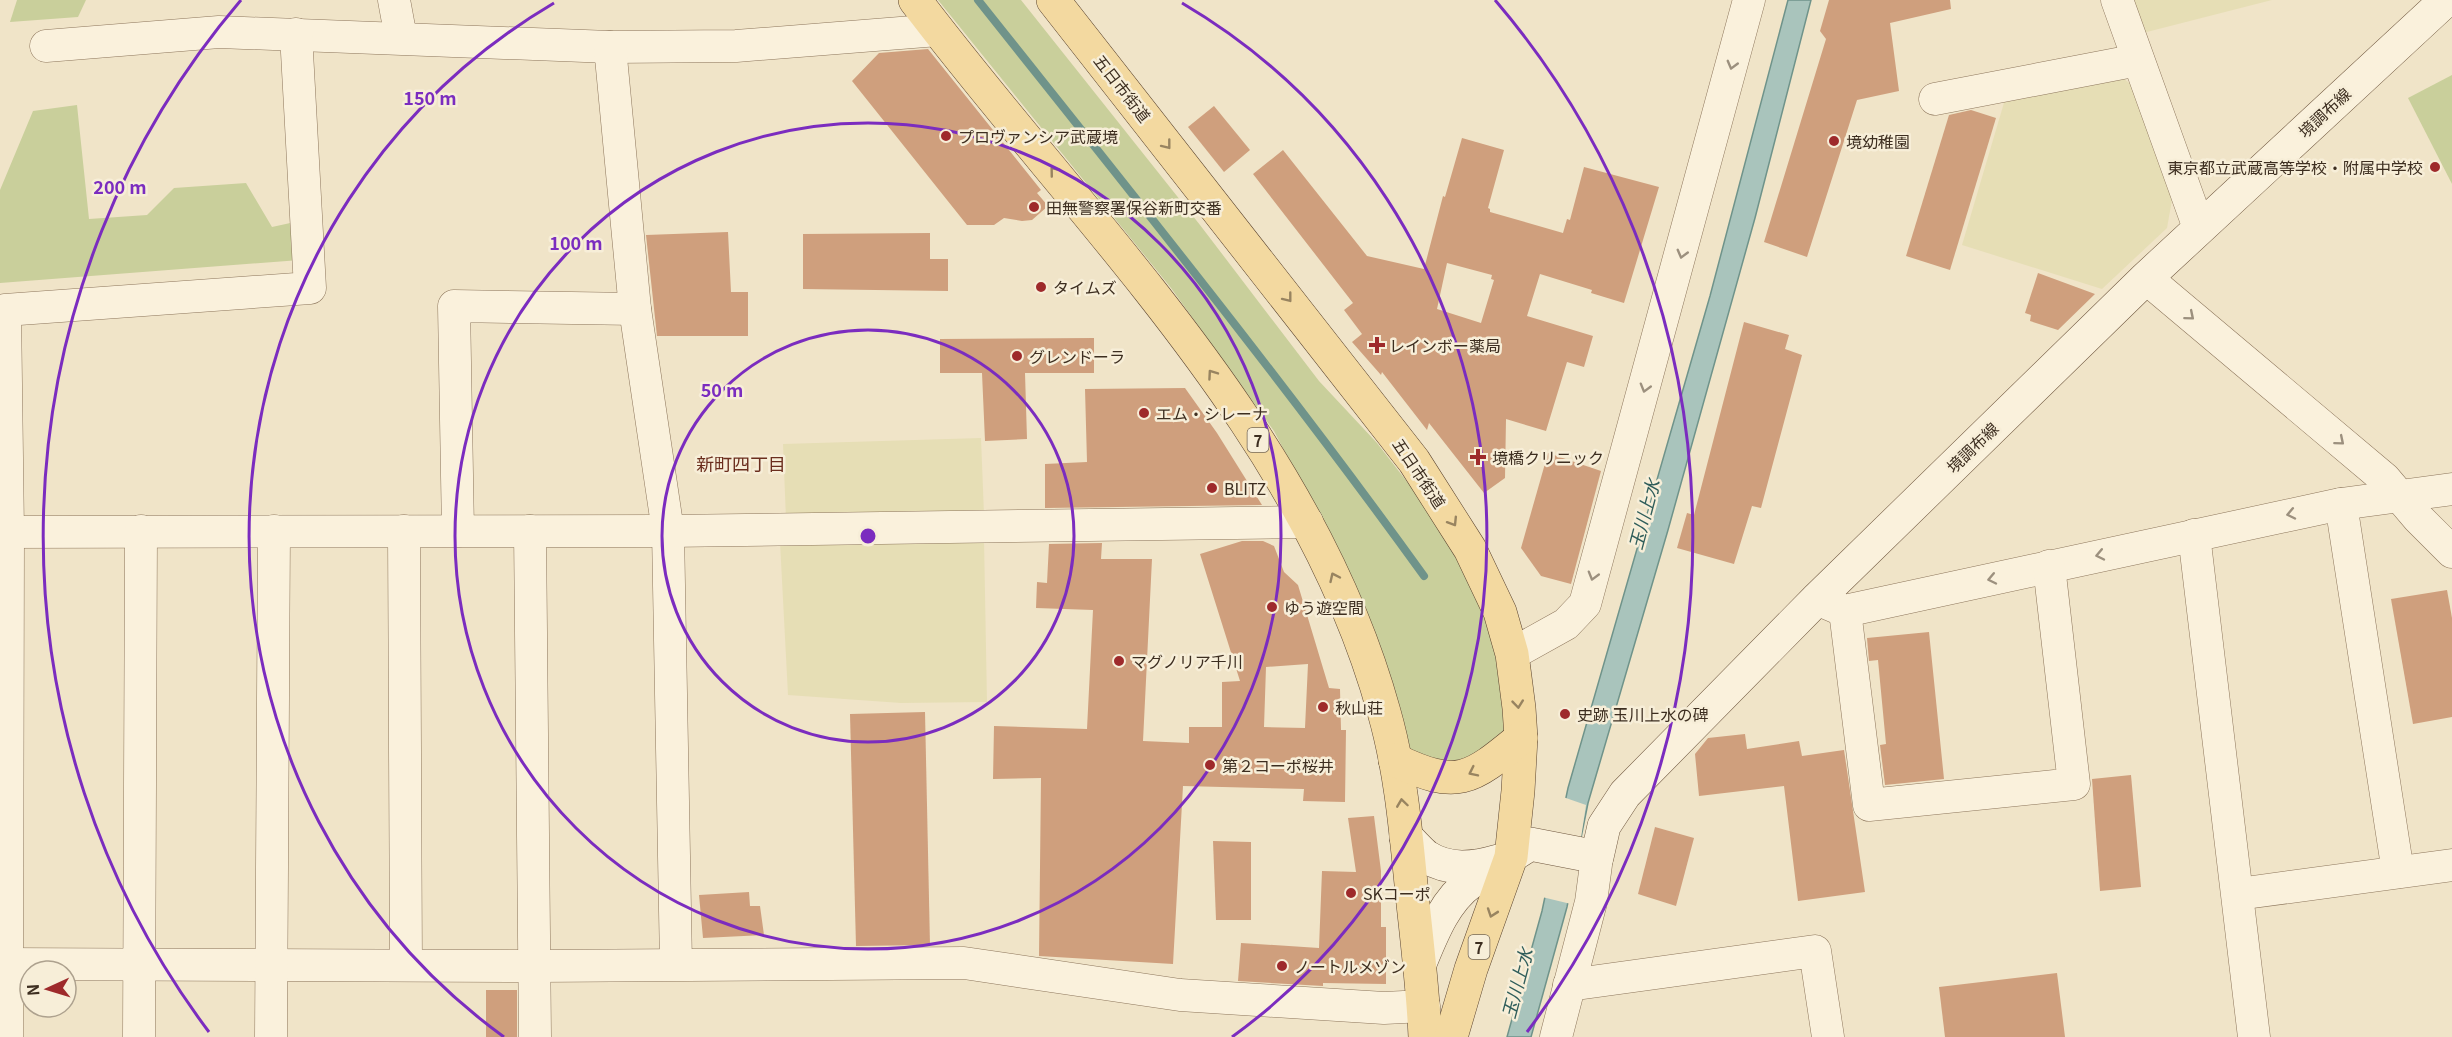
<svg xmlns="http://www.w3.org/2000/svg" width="2452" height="1037" viewBox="0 0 2452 1037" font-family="Georgia,'Noto Sans JP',serif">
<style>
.farmland{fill:#e6deb5}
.green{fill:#c9cf9b}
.water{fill:#a9c4bc;stroke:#6f938a;stroke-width:1.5}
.pier{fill:#f0e4c8}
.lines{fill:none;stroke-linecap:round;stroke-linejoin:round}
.stream{stroke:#6f938a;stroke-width:8}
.building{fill:#cf9f7d;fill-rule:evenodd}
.minor-casing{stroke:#8d765c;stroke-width:33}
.secondary-casing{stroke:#6f573f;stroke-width:34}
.primary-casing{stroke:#5b4430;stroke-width:34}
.minor{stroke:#faf1dc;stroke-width:32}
.secondary{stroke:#faf1dc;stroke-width:33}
.primary{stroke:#f3d9a0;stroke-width:33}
.oneway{stroke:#9c907e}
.oneway2{stroke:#988460}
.ring{fill:none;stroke:#7b2cbf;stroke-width:3}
.poi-dot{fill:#9e2a2b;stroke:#f7eed8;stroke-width:2}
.labels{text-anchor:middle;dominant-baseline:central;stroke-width:5;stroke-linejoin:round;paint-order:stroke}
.shield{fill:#f7eed8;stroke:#756857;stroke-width:1.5}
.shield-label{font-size:15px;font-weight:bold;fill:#3d2e20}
.street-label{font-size:16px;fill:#3d2e20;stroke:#f7eed8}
.poi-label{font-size:16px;fill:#3d2e20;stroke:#f7eed8;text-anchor:start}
.neighbourhood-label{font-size:18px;fill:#6b2e1e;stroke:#f7eed8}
.water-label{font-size:18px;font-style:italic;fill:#2f5d5a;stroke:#f7eed8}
.centre{fill:#7b2cbf;stroke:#f7eed8;stroke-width:3}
.ring-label{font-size:18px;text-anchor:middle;font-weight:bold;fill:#7b2cbf;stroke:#f7eed8;stroke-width:5;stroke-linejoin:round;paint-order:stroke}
</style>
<rect width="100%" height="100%" fill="#f0e4c8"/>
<!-- farmland -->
<g class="farmland">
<path d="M2127,0H2272L2139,34Z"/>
<path d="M2123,78L2133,86L2172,200L2167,228L2102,289L1962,245L2006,96Z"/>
<path d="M981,438L984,514L786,519L783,444Z"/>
<path d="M984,538L987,702L901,703L788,695L780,542Z"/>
</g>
<!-- green -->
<g class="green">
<path d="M17,0H86L78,17L10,22Z"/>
<path d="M938,0H1021L1200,225L1319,381L1377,443L1432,514L1461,558L1485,610L1516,721C1500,733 1481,753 1462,759C1447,763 1425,756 1411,752L1357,590L1274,431L1171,288Z"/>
<path d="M2452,75V184L2408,98Z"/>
<path d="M77,105L89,219L147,215L174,188L246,183L272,227L304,220L300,260L0,283V190L33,111Z"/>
</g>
<!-- water -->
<path class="water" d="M1788,0H1811L1755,218L1668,530L1588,803L1567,907L1531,1037H1507L1542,911L1568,788L1710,296Z"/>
<!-- pier -->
<path class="pier" d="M1563,797L1586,805L1571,904L1542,897Z"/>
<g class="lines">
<!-- stream -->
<path class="stream" d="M978,0C1129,190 1282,379 1424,576"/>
</g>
<!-- building -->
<g class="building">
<path d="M1829,0H1950L1951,9L1890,23L1899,91L1857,100L1807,257L1764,242L1826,39L1820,31Z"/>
<path d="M928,49L1041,190L1037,193L1048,206L1032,220L1022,221L1004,218L994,225H967L852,81L879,53Z"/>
<path d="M1214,106L1250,150L1224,172L1188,127Z"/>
<path d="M1971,110L1996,118L1950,270L1906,256L1949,115Z"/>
<path d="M1462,138L1504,150L1488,208L1490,209V212L1563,233L1567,219L1570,220L1584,167L1659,187L1624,303L1591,293L1592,290L1540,274L1527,316L1593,336L1584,367L1567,362L1546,431L1506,419L1505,478L1484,493L1429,423L1427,430L1382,372L1381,375L1352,342L1362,334L1344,310L1353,303L1253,174L1283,150L1367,256L1424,269L1443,196L1445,197ZM1447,263L1492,275L1491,279L1494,280L1481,323L1437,309Z"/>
<path d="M728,232L731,292H748V336H657L646,235Z"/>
<path d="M930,233V259H948V291L803,289V234Z"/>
<path d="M2038,273L2095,294L2058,330L2030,321L2031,315L2025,313Z"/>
<path d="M1744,322L1789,335L1785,349L1802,355L1761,508L1752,506L1734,564L1677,548L1687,513L1694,515Z"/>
<path d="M1094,338V373H1025L1027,439L985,441L982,373H940V339Z"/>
<path d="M1185,388L1217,433L1262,505L1045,508V464L1087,462L1085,389Z"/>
<path d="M1548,453L1601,471L1571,584L1541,576L1521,548Z"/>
<path d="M1242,541H1263L1274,546L1284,572L1298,585L1329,688L1340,689L1341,730H1346L1345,802L1303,801L1304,789L1183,786L1173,964L1039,956L1041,778L993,779L994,726L1087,729L1093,610L1036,608L1037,582L1047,583L1049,544L1102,543L1101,559H1152L1143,741L1189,743V727H1222V682L1240,681L1200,554ZM1308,664L1305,728L1264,727L1266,667Z"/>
<path d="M2447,590L2452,618V717L2413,724L2391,599Z"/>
<path d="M1929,632L1944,779L1885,785L1880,745L1886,744L1878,660L1869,661L1867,638Z"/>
<path d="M925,712L930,945L856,946L850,714Z"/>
<path d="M1745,734L1747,749L1799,741L1802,756L1844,750L1865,892L1798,901L1784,786L1699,796L1695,754L1708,738Z"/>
<path d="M2131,775L2141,887L2100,891L2092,779Z"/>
<path d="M1374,816L1381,871V927H1386V984L1323,983V986L1238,981L1241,943L1319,948L1322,871L1356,872L1348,818Z"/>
<path d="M1655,827L1694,838L1676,906L1638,894Z"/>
<path d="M1213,841L1251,842V920H1216Z"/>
<path d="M749,892L750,906H760L764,935L703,938L699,895Z"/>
<path d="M2057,973L2065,1037H1945L1939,987Z"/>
<rect x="486" y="990" width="31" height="47"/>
</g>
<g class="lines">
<defs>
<g id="minor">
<path d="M394,0L401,38"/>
<path d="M2117,0L2199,228"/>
<path d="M46,46L219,32L610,47L736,46L938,30"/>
<path d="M610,47L635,309L668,531L676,964"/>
<path d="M1935,99L2138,60"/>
<path d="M2146,278L2385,479L2418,518L2452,552"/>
<path d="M2341,504L2398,872"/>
<path d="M404,531L406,965"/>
<path d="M458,531L454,306L635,309"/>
<path d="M530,531L535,1037"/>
<path d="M0,532L668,531L1307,522"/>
<path d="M2194,535L2254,1037"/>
<path d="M1817,599L1845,611L2341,504L2452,489"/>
<path d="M1845,611L1869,805L2074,784L2049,566"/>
<path d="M1512,654L1566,624L1585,604L1749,0"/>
<path d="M2238,894L2452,865"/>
<path d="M0,964L536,966L964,963L1180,995L1384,1008L1424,1006"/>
<path d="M1569,985L1815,951L1828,1037"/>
<path d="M7,1037L8,532L5,310L310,288L296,34"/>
<path d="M139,1037L141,531"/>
<path d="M271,1037L274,531"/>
<path d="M1556,1037L1591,902L1597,857"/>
</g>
<g id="secondary">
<path d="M1406,837C1413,843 1420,852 1427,857C1449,871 1474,868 1498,861"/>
<path d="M1419,966C1431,937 1444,901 1471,882C1490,868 1511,857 1530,844L1597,857L1604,826L1625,794L1817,599L2146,278L2446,0"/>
</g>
<g id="primary">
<path d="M915,0C1085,225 1307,432 1384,712C1401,771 1406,834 1412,894C1417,942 1423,989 1425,1037"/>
<path d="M1053,0L1414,461L1470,549L1500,612L1512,654L1519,708L1521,738L1518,791L1511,857L1471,969L1451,1037"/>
<path d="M1395,760C1458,790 1470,780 1521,738"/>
</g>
</defs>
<!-- minor casing -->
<use href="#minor" class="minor-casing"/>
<!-- secondary casing -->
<use href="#secondary" class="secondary-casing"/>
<!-- primary casing -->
<use href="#primary" class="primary-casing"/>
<!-- minor -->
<use href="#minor" class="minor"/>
<!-- secondary -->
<use href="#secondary" class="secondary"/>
<!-- primary -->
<use href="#primary" class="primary"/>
</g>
<!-- one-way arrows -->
<defs><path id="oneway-chevron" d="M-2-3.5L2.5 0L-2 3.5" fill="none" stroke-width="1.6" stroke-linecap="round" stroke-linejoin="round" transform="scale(1.5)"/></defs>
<g class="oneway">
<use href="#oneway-chevron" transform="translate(1732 65) rotate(105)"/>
<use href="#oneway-chevron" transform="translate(1682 254) rotate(105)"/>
<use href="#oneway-chevron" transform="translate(2190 316) rotate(40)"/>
<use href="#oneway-chevron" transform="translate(1645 388) rotate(106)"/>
<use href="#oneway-chevron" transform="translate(2340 441) rotate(40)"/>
<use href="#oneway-chevron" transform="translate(2291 514) rotate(168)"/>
<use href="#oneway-chevron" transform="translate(2100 555) rotate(168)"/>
<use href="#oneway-chevron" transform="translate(1593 576) rotate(106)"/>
<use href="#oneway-chevron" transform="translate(1992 579) rotate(168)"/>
</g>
<g class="oneway2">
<use href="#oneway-chevron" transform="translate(1167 145) rotate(52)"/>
<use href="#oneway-chevron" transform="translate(1054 171) rotate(-129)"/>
<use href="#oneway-chevron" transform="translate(1288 298) rotate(52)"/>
<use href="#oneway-chevron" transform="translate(1212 374) rotate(-125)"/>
<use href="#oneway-chevron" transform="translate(1453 522) rotate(58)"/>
<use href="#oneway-chevron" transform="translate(1334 577) rotate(-115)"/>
<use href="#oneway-chevron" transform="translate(1518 704) rotate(84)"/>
<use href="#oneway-chevron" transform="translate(1473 772) rotate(154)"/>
<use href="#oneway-chevron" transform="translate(1402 803) rotate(-98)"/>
<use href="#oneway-chevron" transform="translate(1492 913) rotate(109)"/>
</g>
<!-- distance rings -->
<g class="ring">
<circle cx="868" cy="536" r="206"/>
<circle cx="868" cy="536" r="413"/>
<path d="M504 1037A619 619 0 0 1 554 3M1182 3A619 619 0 0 1 1232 1037"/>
<path d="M209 1032A825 825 0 0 1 241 0M1495 0A825 825 0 0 1 1527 1032"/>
</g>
<!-- markers -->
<g class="poi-dot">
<circle cx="946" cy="136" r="6"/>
<circle cx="1834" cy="141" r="6"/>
<circle cx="2435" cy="167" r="6"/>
<circle cx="1034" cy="207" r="6"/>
<circle cx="1041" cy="287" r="6"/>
<path d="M1374 336h6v6h6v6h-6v6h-6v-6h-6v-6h6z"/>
<circle cx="1017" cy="356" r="6"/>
<circle cx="1144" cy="413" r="6"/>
<path d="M1475 448h6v6h6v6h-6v6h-6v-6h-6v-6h6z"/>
<circle cx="1212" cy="488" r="6"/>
<circle cx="1272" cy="607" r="6"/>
<circle cx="1119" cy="661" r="6"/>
<circle cx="1323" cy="707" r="6"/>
<circle cx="1565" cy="714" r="6"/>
<circle cx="1210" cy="765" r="6"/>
<circle cx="1351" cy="893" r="6"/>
<circle cx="1282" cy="966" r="6"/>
</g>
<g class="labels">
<!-- shield labels -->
<g class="shield">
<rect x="1247.5" y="428" width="21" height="24" rx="4.5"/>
<rect x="1468.5" y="935" width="21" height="24" rx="4.5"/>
</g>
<g class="shield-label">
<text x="1258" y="440">7</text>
<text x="1479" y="947">7</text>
</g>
<!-- street labels -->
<g class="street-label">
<text transform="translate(1123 88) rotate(52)">五日市街道</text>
<text transform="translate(2324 112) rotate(-43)">境調布線</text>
<text transform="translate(1972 447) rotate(-44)">境調布線</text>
<text transform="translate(1420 473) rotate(56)">五日市街道</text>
</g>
<!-- poi labels -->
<g class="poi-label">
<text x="958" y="136">プロヴァンシア武蔵境</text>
<text x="1846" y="141">境幼稚園</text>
<text x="2423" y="167" text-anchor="end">東京都立武蔵高等学校・附属中学校</text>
<text x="1046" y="207">田無警察署保谷新町交番</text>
<text x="1053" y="287">タイムズ</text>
<text x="1389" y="345">レインボー薬局</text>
<text x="1029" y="356">グレンドーラ</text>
<text x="1156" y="413">エム・シレーナ</text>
<text x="1492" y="457">境橋クリニック</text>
<text x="1224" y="488">BLITZ</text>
<text x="1284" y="607">ゆう遊空間</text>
<text x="1131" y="661">マグノリア千川</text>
<text x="1335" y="707">秋山荘</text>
<text x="1577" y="714">史跡 玉川上水の碑</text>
<text x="1222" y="765">第２コーポ桜井</text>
<text x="1363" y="893">SKコーポ</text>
<text x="1294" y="966">ノートルメゾン</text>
</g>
<!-- neighbourhood labels -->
<g class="neighbourhood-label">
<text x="741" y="463">新町四丁目</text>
</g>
<!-- water labels -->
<g class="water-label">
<text transform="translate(1643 514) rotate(-75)">玉川上水</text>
<text transform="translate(1516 983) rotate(-75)">玉川上水</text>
</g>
</g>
<circle cx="868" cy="536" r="9" class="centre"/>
<g class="ring-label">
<text x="430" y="105">150 m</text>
<text x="120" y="194">200 m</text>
<text x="576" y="250">100 m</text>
<text x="722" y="397">50 m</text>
</g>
<!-- north arrow -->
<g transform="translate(48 989) rotate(266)"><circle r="28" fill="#f7eed8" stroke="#ada18e" stroke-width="1.5"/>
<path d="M0-4.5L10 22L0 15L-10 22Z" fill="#9e2a2b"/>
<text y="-9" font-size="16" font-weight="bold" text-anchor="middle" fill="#3d2e20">N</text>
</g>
</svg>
